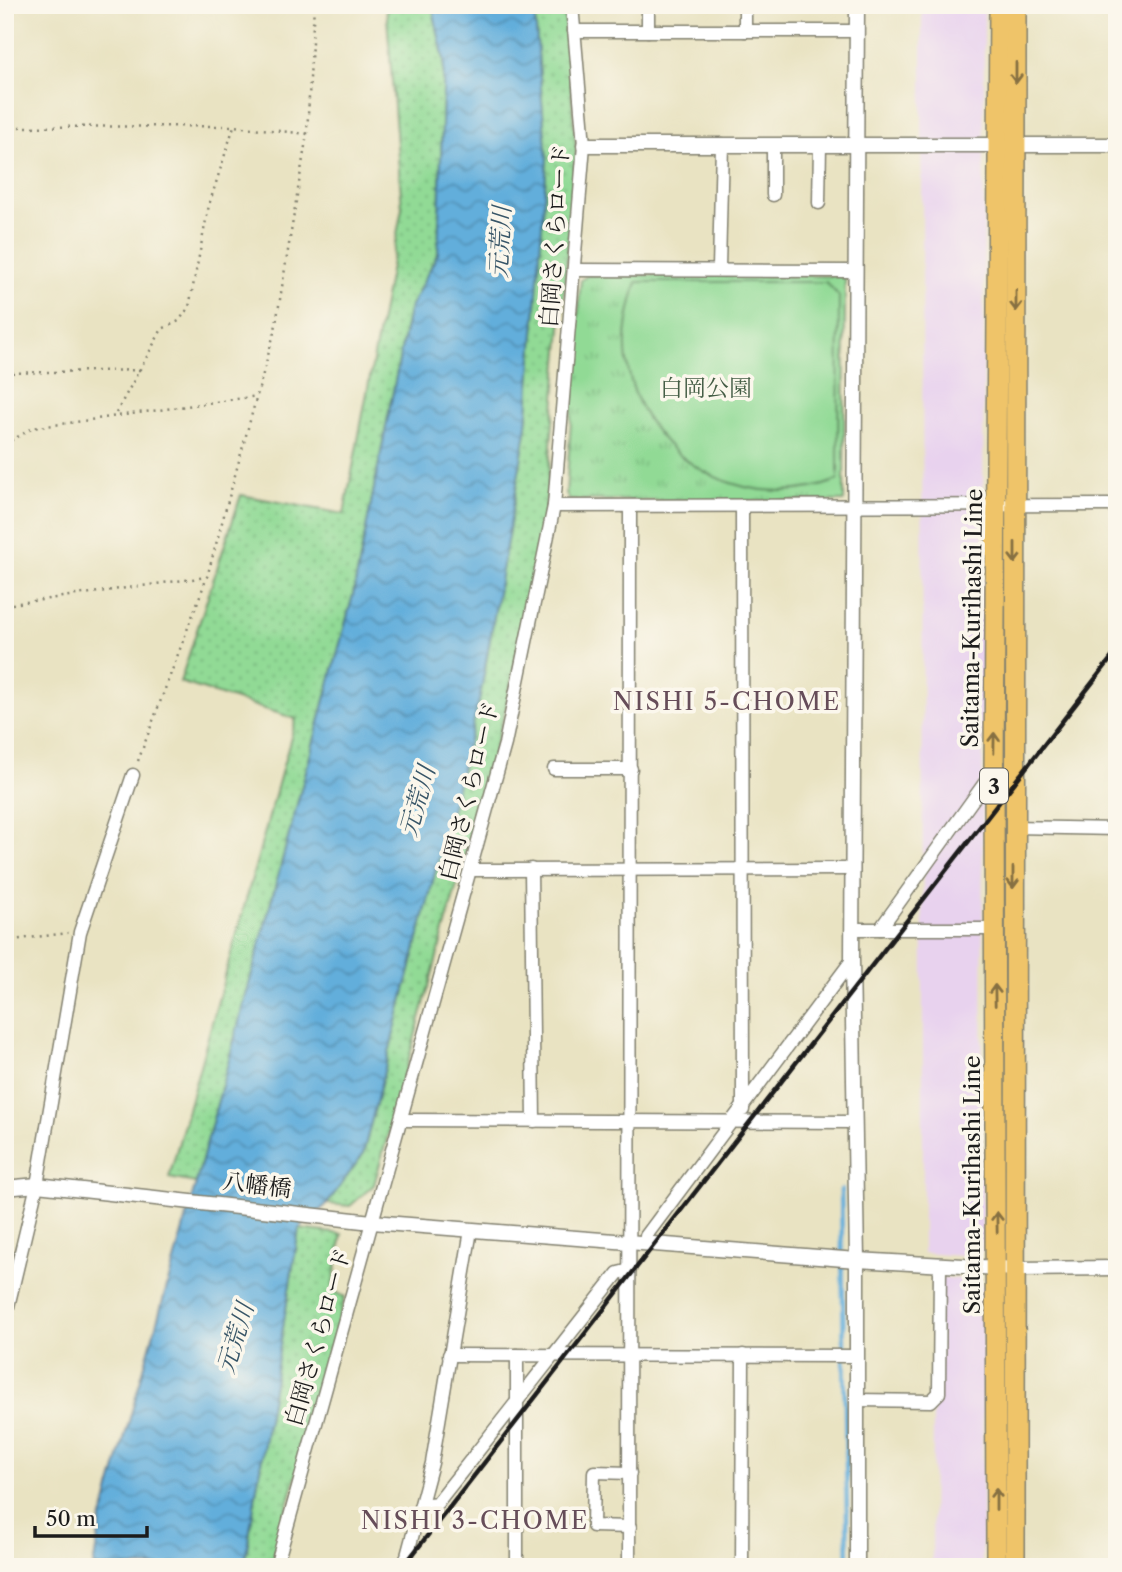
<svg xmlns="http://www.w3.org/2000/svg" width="1122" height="1572" viewBox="0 0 1122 1572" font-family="'Libre Caslon Text','Noto Serif JP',serif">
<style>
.built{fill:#e8d2ee}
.grass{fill:url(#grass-dots);stroke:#567b58;stroke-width:2}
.park{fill:url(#park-tufts);stroke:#567b58;stroke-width:2}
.garden{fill:#91da95;stroke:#567b58;stroke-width:2}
.water{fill:url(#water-waves);stroke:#3f657c;stroke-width:2}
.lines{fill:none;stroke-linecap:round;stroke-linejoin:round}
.stream{stroke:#62aedb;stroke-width:4.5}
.minor-casing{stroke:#82806f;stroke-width:15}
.tertiary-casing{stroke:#82806f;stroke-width:17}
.primary-casing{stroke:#82806f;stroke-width:22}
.path{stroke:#82806f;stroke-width:2.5;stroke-dasharray:2 5;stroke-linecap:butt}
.minor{stroke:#fff;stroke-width:12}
.tertiary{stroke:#fff;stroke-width:14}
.primary{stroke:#efc469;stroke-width:19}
.rail{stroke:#1c1c1c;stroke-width:4.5}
.oneway{stroke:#867042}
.labels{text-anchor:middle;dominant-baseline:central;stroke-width:7;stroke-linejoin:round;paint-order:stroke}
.shield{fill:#fbf7ec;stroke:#5f5e5a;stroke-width:2}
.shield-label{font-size:21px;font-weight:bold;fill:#1c1c1c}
.street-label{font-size:23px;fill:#1c1c1c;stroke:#fbf7ec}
.park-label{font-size:23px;fill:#455e46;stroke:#fbf7ec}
.water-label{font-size:24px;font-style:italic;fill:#385668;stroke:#fbf7ec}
.neighbourhood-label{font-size:24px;letter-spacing:2px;fill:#664d59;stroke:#fbf7ec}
</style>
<defs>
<pattern id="grass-dots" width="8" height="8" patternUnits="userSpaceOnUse" patternTransform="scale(1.75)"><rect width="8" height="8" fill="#91da95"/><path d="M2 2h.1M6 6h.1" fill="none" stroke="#7cba80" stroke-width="1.8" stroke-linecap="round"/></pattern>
<pattern id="park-tufts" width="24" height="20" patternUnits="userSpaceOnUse" patternTransform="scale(1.75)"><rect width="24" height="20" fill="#91da95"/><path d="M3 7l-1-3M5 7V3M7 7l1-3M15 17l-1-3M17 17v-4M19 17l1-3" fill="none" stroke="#7cba80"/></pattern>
<pattern id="water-waves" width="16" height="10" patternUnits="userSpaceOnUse" patternTransform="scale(1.75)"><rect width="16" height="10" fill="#62aedb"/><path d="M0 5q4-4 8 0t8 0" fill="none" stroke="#508db1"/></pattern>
</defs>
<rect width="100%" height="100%" fill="#fbf7ec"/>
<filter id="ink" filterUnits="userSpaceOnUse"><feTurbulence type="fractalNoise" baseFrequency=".0143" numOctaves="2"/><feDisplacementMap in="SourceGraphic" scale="14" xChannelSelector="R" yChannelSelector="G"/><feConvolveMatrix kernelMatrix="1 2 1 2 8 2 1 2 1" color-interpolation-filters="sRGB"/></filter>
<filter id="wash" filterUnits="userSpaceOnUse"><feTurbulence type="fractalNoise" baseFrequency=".00686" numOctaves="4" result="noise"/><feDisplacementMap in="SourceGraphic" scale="28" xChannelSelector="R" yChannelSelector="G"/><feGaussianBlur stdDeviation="1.57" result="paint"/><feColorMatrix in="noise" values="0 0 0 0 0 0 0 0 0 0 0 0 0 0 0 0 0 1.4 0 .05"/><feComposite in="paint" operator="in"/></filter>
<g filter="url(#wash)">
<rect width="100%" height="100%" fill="#e9e3c2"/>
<!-- built -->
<g class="built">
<path d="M922,5H984L982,1251L975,1257L923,1253Z"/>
<path d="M934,1277L977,1280L983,1287L982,1567H932Z"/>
</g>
<!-- grass -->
<g class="grass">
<path d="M386,5H432L444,60L438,253L409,310L353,595L196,1183L169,1178L296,719L180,682L241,495L344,514L402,208Z"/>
<path d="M534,5H564L576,150L545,516L505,711L374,1185L350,1206L327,1204L363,1154L480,697L527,426L547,160Z"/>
<path d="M299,1229L342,1234L332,1290L345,1297L271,1567H244Z"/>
</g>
<!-- park -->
<path class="park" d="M588,275L845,276L844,501L569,500L566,494L580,289L581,280Z"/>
<!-- garden -->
<path class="garden" d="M637,282H826L839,296L838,480C748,516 640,460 627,361C623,334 630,307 637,282Z"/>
<!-- water -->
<path class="water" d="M432,5H534L547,160L527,426L480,697L363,1154L327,1204L299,1229L244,1567H93L101,1521L196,1183L353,595L409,310L438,253L444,60Z"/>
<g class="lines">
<!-- stream -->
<path class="stream" d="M841,1190L848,1567"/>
</g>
</g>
<g filter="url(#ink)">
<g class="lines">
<defs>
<g id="minor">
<path d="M745,5V31"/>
<path d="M574,31H857"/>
<path d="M648,31V5"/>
<path d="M773,195V145"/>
<path d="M819,203L820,145"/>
<path d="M719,268L722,144"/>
<path d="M574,270L854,271"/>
<path d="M554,506L1117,505"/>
<path d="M742,506L743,1110"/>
<path d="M554,769H631"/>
<path d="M1013,827L1117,829"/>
<path d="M531,869L534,1121"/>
<path d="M471,870L853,869"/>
<path d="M852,929H994"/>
<path d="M880,929L994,770"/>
<path d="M401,1120L852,1122"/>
<path d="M646,1243V1236L852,960"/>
<path d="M5,1319L37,1185L80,932L133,775"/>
<path d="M449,1355L857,1356"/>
<path d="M857,1400L931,1401L939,1393L940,1265"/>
<path d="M421,1505L437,1503L618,1273L630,1270"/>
<path d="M630,1527L593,1526L594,1472L630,1473"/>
<path d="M276,1567L505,744L554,506L584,145L572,5"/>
<path d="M404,1567L432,1463L471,1230"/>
<path d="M517,1567V1355"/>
<path d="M629,1567L630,507"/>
<path d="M742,1567L743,1355"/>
</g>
<g id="tertiary">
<path d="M857,5L852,960L857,1260V1567"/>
<path d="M584,145H1117"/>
<path d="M5,1188L37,1185L372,1222L857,1260L1016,1269L1117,1268"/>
</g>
<g id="primary">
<path d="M996,1567L994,770L999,5"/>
<path d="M1015,1567L1016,5"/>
</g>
</defs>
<!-- minor casing -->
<use href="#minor" class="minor-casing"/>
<!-- tertiary casing -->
<use href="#tertiary" class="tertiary-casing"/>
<!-- primary casing -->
<use href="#primary" class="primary-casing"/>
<!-- path -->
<g class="path">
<path d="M5,127L234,126L307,134"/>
<path d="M5,373L141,370"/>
<path d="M116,413L162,329L179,321L189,307L209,205L234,126"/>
<path d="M5,444L33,428L257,396"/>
<path d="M5,605L206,577"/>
<path d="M138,761L207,577L275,330L307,134L314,5"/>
<path d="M5,941L68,933"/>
<path d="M5,1159L7,1173"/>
</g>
<!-- minor -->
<use href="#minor" class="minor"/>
<!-- tertiary -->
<use href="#tertiary" class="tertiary"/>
<!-- primary -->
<use href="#primary" class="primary"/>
<!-- rail -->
<path class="rail" d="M403,1567L1117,651"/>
</g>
<!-- one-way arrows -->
<defs><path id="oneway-shaft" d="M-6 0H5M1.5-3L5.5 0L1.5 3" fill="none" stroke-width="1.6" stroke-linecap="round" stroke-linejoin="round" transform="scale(1.75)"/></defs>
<g class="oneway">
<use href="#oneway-shaft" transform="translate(1016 73) rotate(90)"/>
<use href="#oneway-shaft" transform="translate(1016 301) rotate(90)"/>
<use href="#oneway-shaft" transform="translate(1015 553) rotate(90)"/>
<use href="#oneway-shaft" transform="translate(994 743) rotate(-89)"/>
<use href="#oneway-shaft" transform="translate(1013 878) rotate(90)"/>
<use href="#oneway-shaft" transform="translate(995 995) rotate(-91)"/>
<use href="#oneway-shaft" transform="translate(997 1222) rotate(-91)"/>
<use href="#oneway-shaft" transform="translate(996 1499) rotate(-90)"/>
</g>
</g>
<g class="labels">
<!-- shield labels -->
<rect class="shield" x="980" y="768.5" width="28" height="35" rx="5"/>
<g class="shield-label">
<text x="994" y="786">3</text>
</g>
<!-- street labels -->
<g class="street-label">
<text transform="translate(555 236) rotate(-86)">白岡さくらロード</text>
<text transform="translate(972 618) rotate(-89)">Saitama-Kurihashi Line</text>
<text transform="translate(469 791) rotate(-76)">白岡さくらロード</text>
<text transform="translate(257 1185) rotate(7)">八幡橋</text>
<text transform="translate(972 1185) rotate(-90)">Saitama-Kurihashi Line</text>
<text transform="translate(318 1337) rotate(-74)">白岡さくらロード</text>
</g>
<!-- park labels -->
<g class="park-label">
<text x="706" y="388">白岡公園</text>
</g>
<!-- water labels -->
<g class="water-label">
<text transform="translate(500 242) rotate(-87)">元荒川</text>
<text transform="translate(417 801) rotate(-74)">元荒川</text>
<text transform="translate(235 1338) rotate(-73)">元荒川</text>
</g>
<!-- neighbourhood labels -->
<g class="neighbourhood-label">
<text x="727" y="701">NISHI 5-CHOME</text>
<text x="475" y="1520">NISHI 3-CHOME</text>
</g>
</g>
<!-- margin -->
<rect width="1122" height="1572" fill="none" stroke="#fbf7ec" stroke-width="28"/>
<!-- scale -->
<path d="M35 1526v10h112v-10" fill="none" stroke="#1c1c1c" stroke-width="3.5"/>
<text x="46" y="1526" font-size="21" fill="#1c1c1c" stroke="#fbf7ec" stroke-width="5" paint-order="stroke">50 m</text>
</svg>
